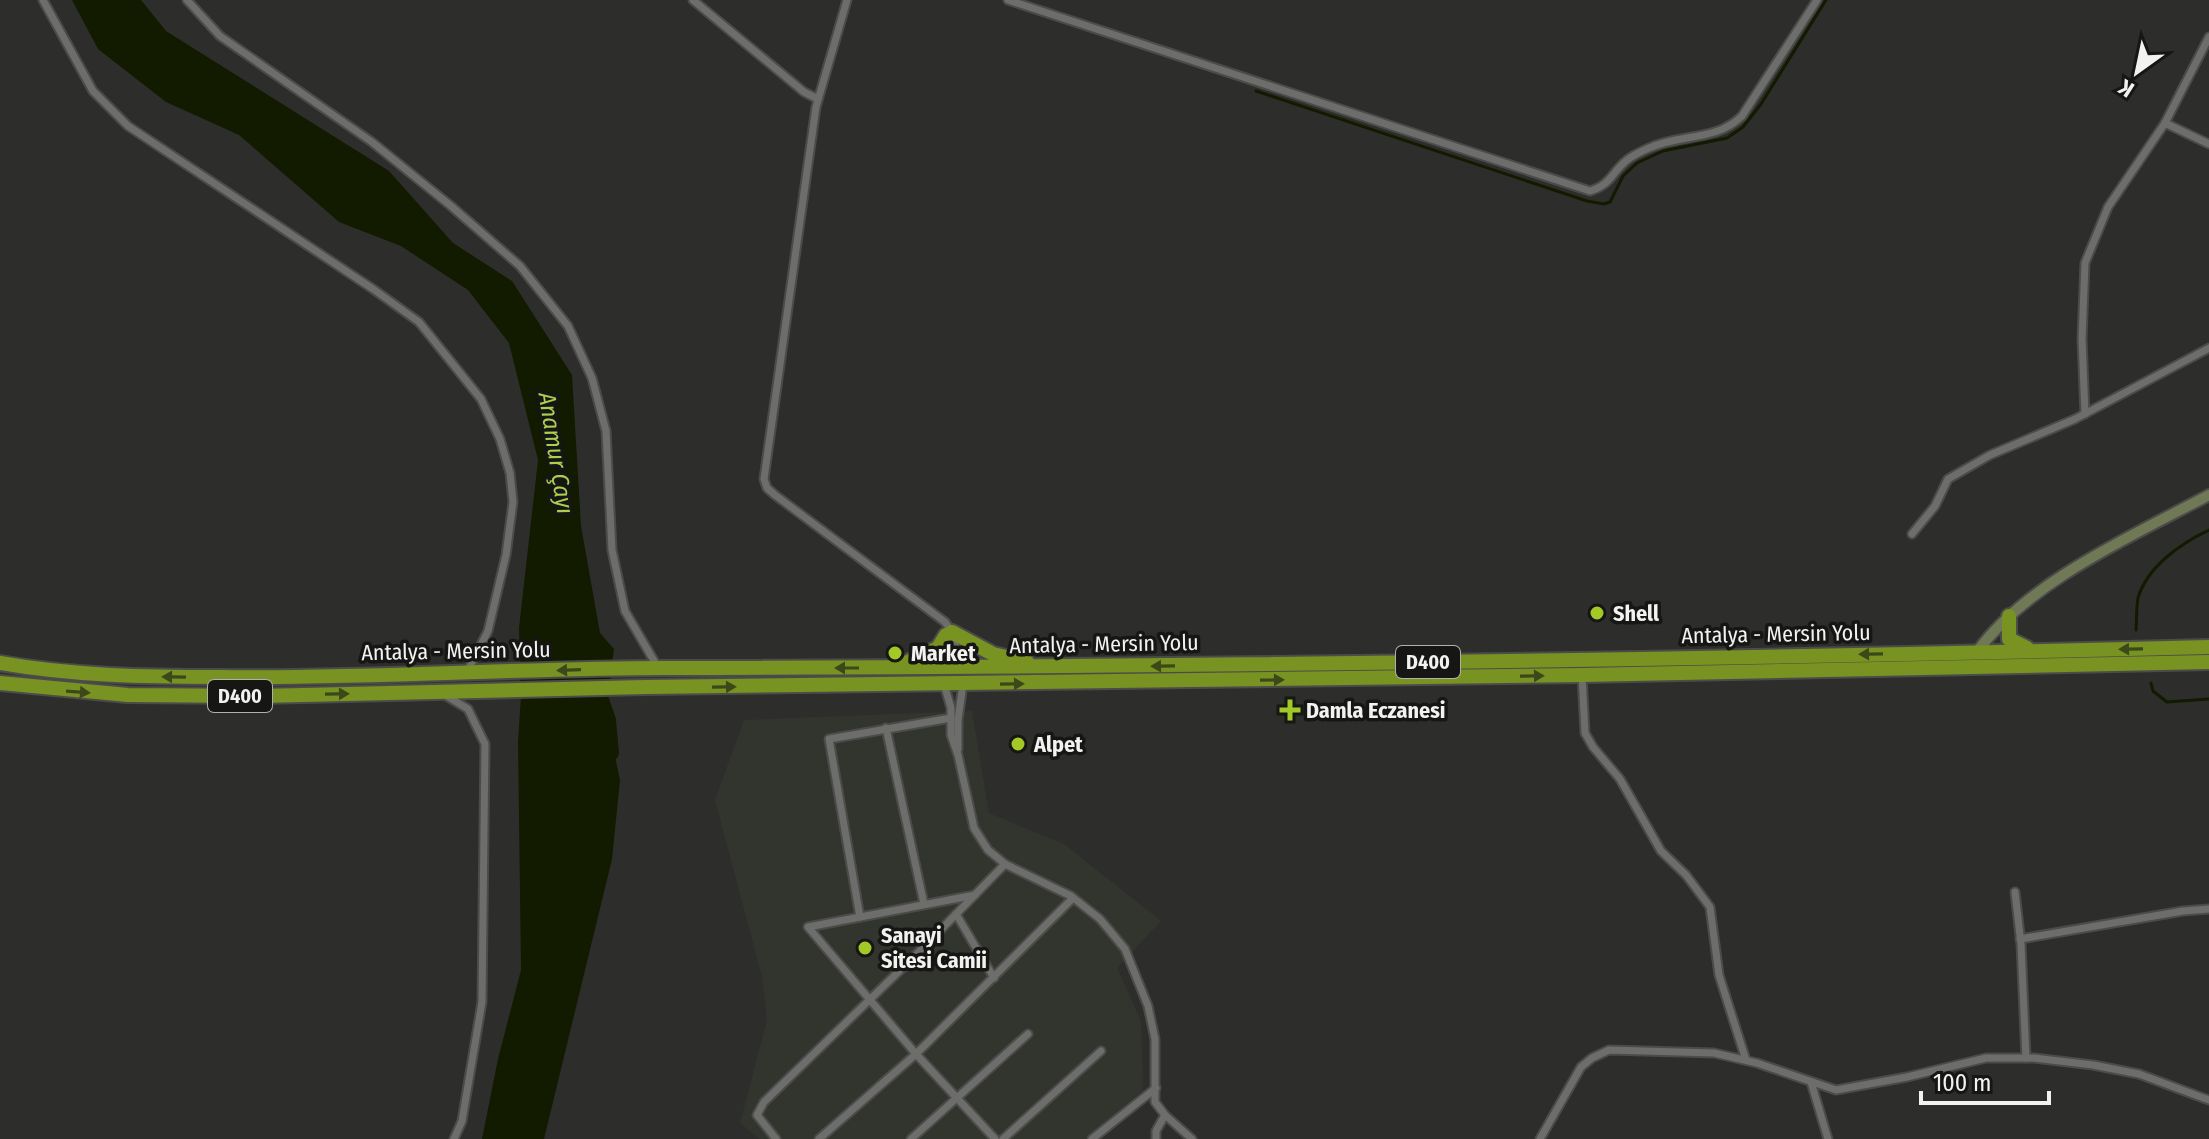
<svg xmlns="http://www.w3.org/2000/svg" width="2209" height="1139" viewBox="0 0 2209 1139" font-family="'Fira Sans Condensed',sans-serif">
<style>
.built{fill:#32352d}
.water{fill:#121a00}
.lines{fill:none;stroke-linecap:round;stroke-linejoin:round}
.stream{stroke:#121a00;stroke-width:3}
.river{stroke:#121a00;stroke-width:16}
.street-casing{stroke:#4b4b49;stroke-width:11}
.secondary-casing{stroke:#4b4b49;stroke-width:14}
.highway-casing{stroke:#4b4b49;stroke-width:18}
.street{stroke:#6d6e6b;stroke-width:7}
.secondary{stroke:#707955;stroke-width:10}
.highway{stroke:#789321;stroke-width:14}
.oneway{fill:#3d481a}
.poi-dot{fill:#a3c926;stroke:#161615;stroke-width:3}
.labels{text-anchor:middle;dominant-baseline:central;stroke-width:7;stroke-linejoin:round;paint-order:stroke}
.shield{fill:#161615;stroke:#b0b0af;stroke-width:2}
.shield-label{font-size:20px;font-weight:bold;fill:#f2f2f1}
.poi-label{font-size:22px;font-weight:bold;fill:#f2f2f1;stroke:#161615;text-anchor:start}
.street-label{font-size:22px;fill:#f2f2f1;stroke:#161615}
.water-label{font-size:24px;font-style:italic;fill:#adcf4e;stroke:#161615}
</style>
<rect width="100%" height="100%" fill="#2d2e2c"/>
<!-- built -->
<path class="built" d="M972,711L989,813L1064,844L1161,921L1117,968L1141,1021L1143,1090L1086,1139H760L740,1123L767,1020L762,977L715,800L744,720Z"/>
<!-- water -->
<path class="water" d="M72,0H141L166,31L389,171L453,243L512,281L572,375L581,526L600,633L614,649L606,715L620,780L612,859L544,1139H482L498,1059L521,970L518,742L521,696L519,628L538,460L509,343L468,290L401,246L339,222L239,135L166,102L98,49Z"/>
<g class="lines">
<!-- stream -->
<g class="stream">
<path d="M1256,91L1587,201L1604,204L1610,202L1623,176L1637,163L1663,151L1727,138L1743,127L1761,104L1826,0"/>
<path d="M2136,630C2137,620 2136,608 2138,598C2147,567 2181,543 2209,530"/>
<path d="M2151,683L2153,691L2167,702L2209,699"/>
</g>
<!-- river -->
<path class="river" d="M599,694L608,720L611,753"/>
<defs>
<g id="street">
<path d="M43,0L93,91L128,126L373,289L419,322L481,399L500,439L510,473L513,502L506,555L488,631L467,672"/>
<path d="M187,0L220,36L372,142L451,206L520,266L568,326L592,378L606,431L612,550L625,611L657,666"/>
<path d="M693,0L804,92L818,99"/>
<path d="M847,0L816,107L764,479L767,488L775,495L945,622L952,632L961,668"/>
<path d="M1008,0L1590,191C1612,184 1611,173 1627,160C1633,155 1642,151 1649,148C1682,133 1715,142 1742,116L1817,0"/>
<path d="M2165,123L2209,144"/>
<path d="M2085,414L2082,339L2085,263L2108,207L2165,123L2209,37"/>
<path d="M1912,534L1935,506L1948,479L1990,455L2075,419L2209,348"/>
<path d="M943,667L947,652L946,640"/>
<path d="M1582,675L1585,733L1593,747L1620,779L1661,851L1686,875L1710,907L1719,975L1746,1060"/>
<path d="M944,684L951,708V735L958,755L974,828L988,850L1005,864L1071,896L1100,919L1125,949L1148,1006L1155,1039V1102L1165,1115L1192,1139"/>
<path d="M445,695L468,709L485,744L482,1002L462,1121L454,1139"/>
<path d="M886,728L924,904"/>
<path d="M958,749V720L963,684"/>
<path d="M2015,892L2021,944L2026,1058"/>
<path d="M975,895L808,927L916,1054L995,1139"/>
<path d="M956,914L994,978"/>
<path d="M860,917L829,739L951,718"/>
<path d="M2020,939L2183,911L2209,909"/>
<path d="M1811,1082L1828,1139"/>
<path d="M776,1139L757,1115L764,1102L922,949L1005,864"/>
<path d="M819,1139L916,1054L1073,898"/>
<path d="M911,1139L1028,1034"/>
<path d="M1003,1139L1101,1051"/>
<path d="M1092,1139L1156,1088"/>
<path d="M1156,1139V1131L1165,1115"/>
<path d="M1540,1139L1581,1067L1592,1058L1609,1050L1714,1053L1757,1063L1836,1090L1907,1077L1986,1058H2034L2093,1065L2139,1074L2209,1100"/>
</g>
<path id="secondary" d="M1977,652C2027,582 2134,535 2209,495"/>
<g id="highway">
<path d="M2009,616V639L2027,648"/>
<path d="M952,632L993,654L1027,662"/>
<path d="M0,663C73,676 147,677 221,677C369,679 517,668 665,668C1180,667 1695,660 2209,647"/>
<path d="M901,665L938,648L946,635"/>
<path d="M0,683L128,695L259,696L646,687L1582,675L2209,662"/>
</g>
</defs>
<!-- street casing -->
<use href="#street" class="street-casing"/>
<!-- secondary casing -->
<use href="#secondary" class="secondary-casing"/>
<!-- highway casing -->
<use href="#highway" class="highway-casing"/>
<!-- street -->
<use href="#street" class="street"/>
<!-- secondary -->
<use href="#secondary" class="secondary"/>
<!-- highway -->
<use href="#highway" class="highway"/>
</g>
<!-- one-way arrows -->
<defs><path id="oneway-solid" d="M-6-.8H1V-3.2L6.5 0L1 3.2V.8H-6Z" transform="scale(2)"/></defs>
<g class="oneway">
<use href="#oneway-solid" transform="translate(2131 649) rotate(179)"/>
<use href="#oneway-solid" transform="translate(1871 654) rotate(179)"/>
<use href="#oneway-solid" transform="translate(1163 666) rotate(179)"/>
<use href="#oneway-solid" transform="translate(847 668) rotate(180)"/>
<use href="#oneway-solid" transform="translate(569 670) rotate(178)"/>
<use href="#oneway-solid" transform="translate(1532 676) rotate(-1)"/>
<use href="#oneway-solid" transform="translate(174 677) rotate(-179)"/>
<use href="#oneway-solid" transform="translate(1272 680) rotate(-1)"/>
<use href="#oneway-solid" transform="translate(1012 684) rotate(-1)"/>
<use href="#oneway-solid" transform="translate(724 687) rotate(-1)"/>
<use href="#oneway-solid" transform="translate(78 692) rotate(4)"/>
<use href="#oneway-solid" transform="translate(337 694) rotate(-1)"/>
</g>
<!-- markers -->
<g class="poi-dot">
<circle cx="1597" cy="613" r="8"/>
<circle cx="895" cy="653" r="8"/>
<path d="M1286 698h8v8h8v8h-8v8h-8v-8h-8v-8h8z"/>
<circle cx="1018" cy="744" r="8"/>
<circle cx="865" cy="948" r="8"/>
</g>
<g class="labels">
<!-- shield labels -->
<g class="shield">
<rect x="1396" y="646" width="64" height="32" rx="6"/>
<rect x="208" y="680" width="64" height="32" rx="6"/>
</g>
<g class="shield-label">
<text x="1428" y="662">D400</text>
<text x="240" y="696">D400</text>
</g>
<!-- poi labels -->
<g class="poi-label">
<text x="1613" y="613">Shell</text>
<text x="911" y="653">Market</text>
<text x="1306" y="710">Damla Eczanesi</text>
<text x="1034" y="744">Alpet</text>
<text x="881" y="935">Sanayi<tspan x="881" dy="25">Sitesi Camii</tspan></text>
</g>
<!-- street labels -->
<g class="street-label">
<text transform="translate(1776 634) rotate(-1)">Antalya - Mersin Yolu</text>
<text transform="translate(1104 644) rotate(-1)">Antalya - Mersin Yolu</text>
<text transform="translate(456 651) rotate(-1)">Antalya - Mersin Yolu</text>
</g>
<!-- water labels -->
<g class="water-label">
<text transform="translate(556 453) rotate(81)">Anamur Çayı</text>
</g>
</g>
<!-- north arrow -->
<g transform="translate(2137 72) rotate(213)" stroke="#161615" stroke-width="6" paint-order="stroke">
<path d="M0-6L14 30L0 20L-14 30Z" fill="#f2f2f1"/>
<text y="-12" font-size="22" font-weight="bold" text-anchor="middle" fill="#f2f2f1">K</text>
</g>
<!-- scale -->
<path d="M1921 1091v12h128v-12" fill="none" stroke="#f2f2f1" stroke-width="4"/>
<text x="1933" y="1091" font-size="24" fill="#f2f2f1" stroke="#161615" stroke-width="6" paint-order="stroke">100 m</text>
</svg>
